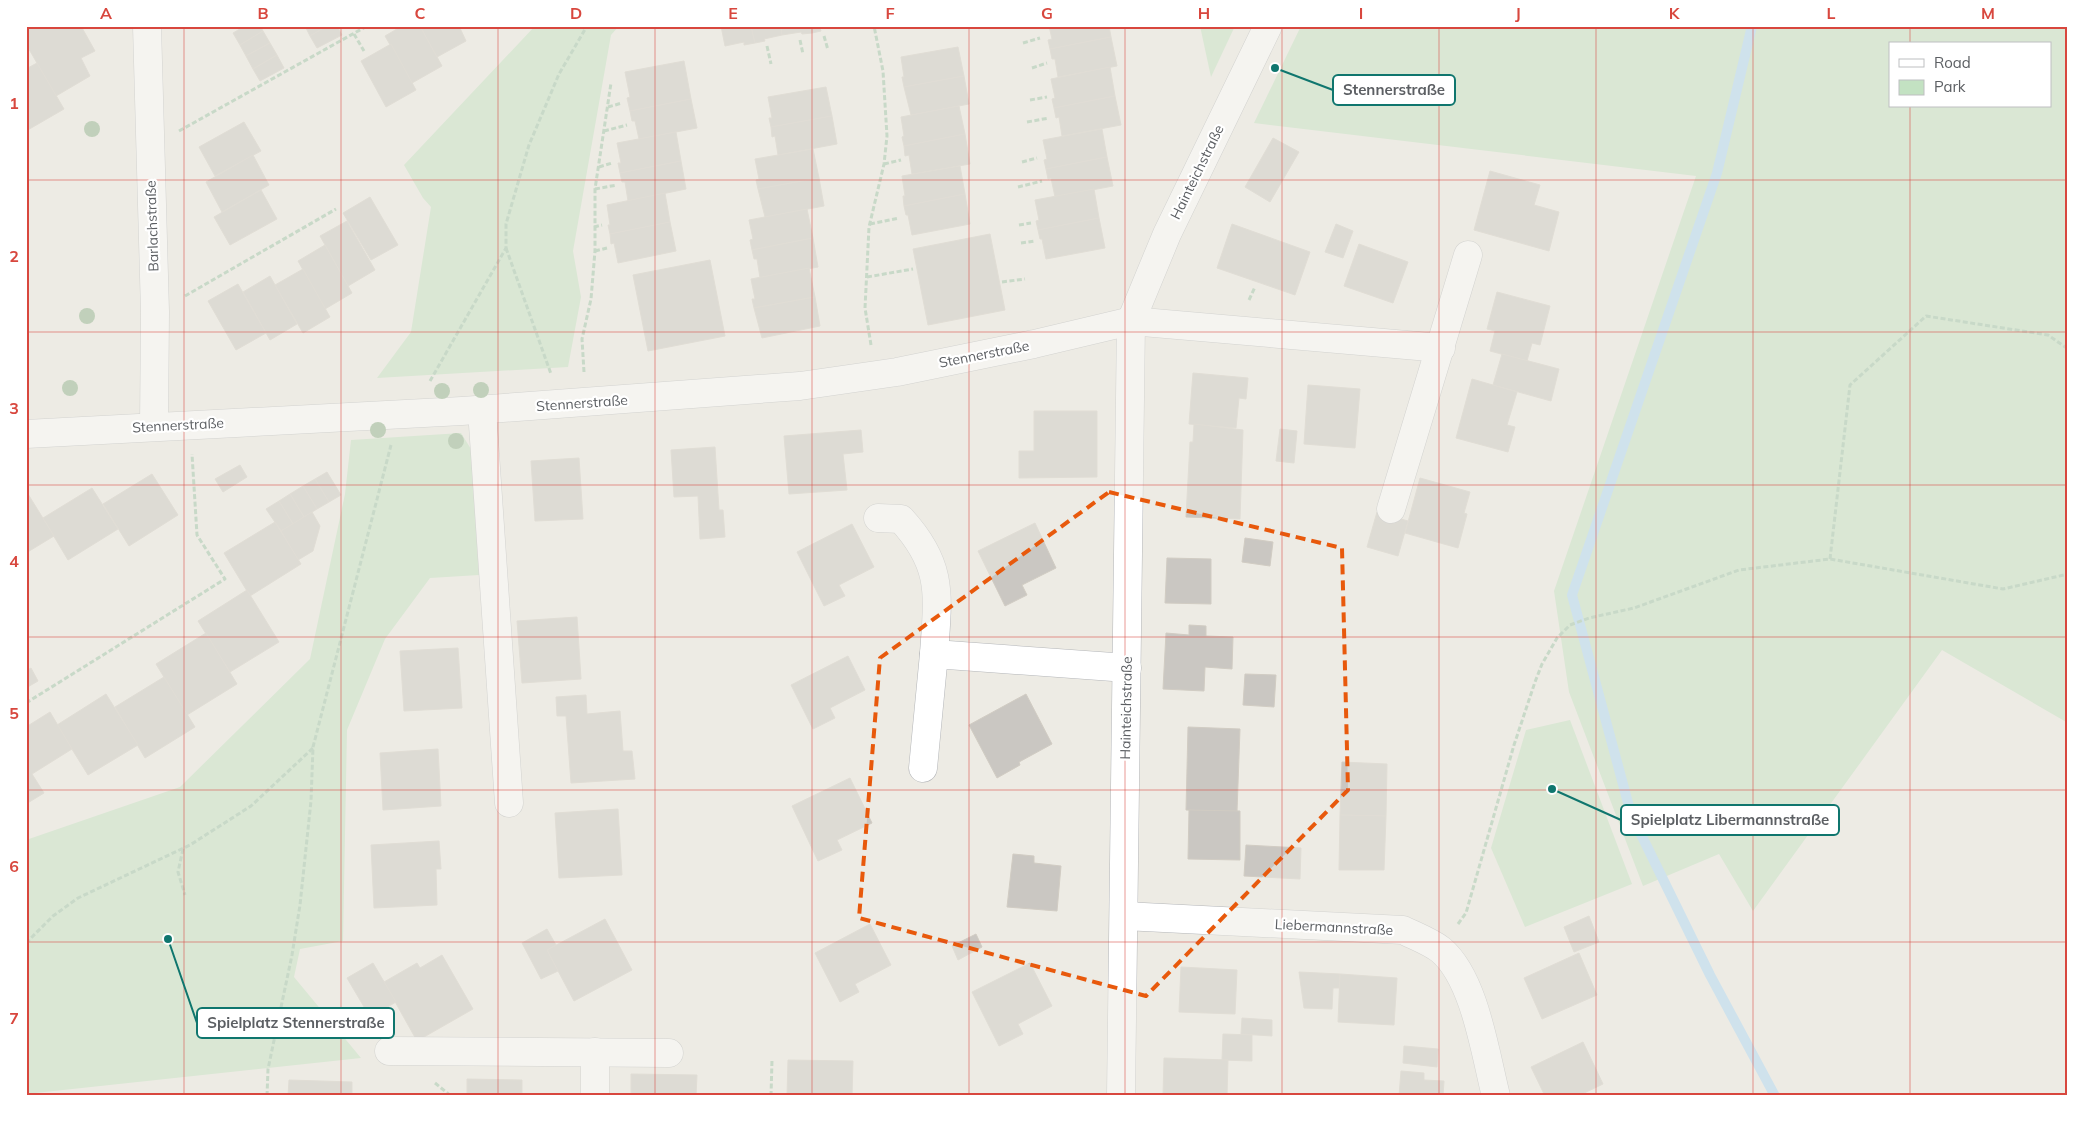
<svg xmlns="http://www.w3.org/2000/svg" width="2094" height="1122" viewBox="0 0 2094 1122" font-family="Mulish,sans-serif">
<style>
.green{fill:#c3e2c2;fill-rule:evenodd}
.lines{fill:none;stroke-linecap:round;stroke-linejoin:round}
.stream{stroke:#aad7f7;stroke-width:10}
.building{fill:#cac7c2;stroke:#d1ccc3}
.minor-casing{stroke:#b4b6b9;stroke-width:29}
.path{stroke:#9cc3a6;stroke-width:3;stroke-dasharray:5 2.5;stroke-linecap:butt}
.minor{stroke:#fff;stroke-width:28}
.tree{fill:#8cb089}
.marked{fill:none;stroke:#e8590c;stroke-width:4;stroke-dasharray:10 6;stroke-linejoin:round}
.grid{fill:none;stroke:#d8473e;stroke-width:1;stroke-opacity:0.55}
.labels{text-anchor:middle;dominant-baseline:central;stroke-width:4.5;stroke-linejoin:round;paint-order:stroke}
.street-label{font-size:14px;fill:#5c5f63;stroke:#fff}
.leader{fill:none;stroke:#0f766e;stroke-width:2}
.callout-dot{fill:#0f766e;stroke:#fff;stroke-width:2}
.callout{fill:#fff;stroke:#0f766e;stroke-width:2}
.callout-label{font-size:15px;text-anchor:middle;font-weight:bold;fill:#5c5f63}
.neatline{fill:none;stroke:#d8473e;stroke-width:2}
.grid-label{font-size:16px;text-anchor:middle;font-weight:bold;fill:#d8473e}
</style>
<rect width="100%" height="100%" fill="#edebe4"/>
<!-- green -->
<g class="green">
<path d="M535,26H619L611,35L573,251L581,297L568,367L377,378L411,332L431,207L423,198L404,165Z"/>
<path d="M1200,26H1235L1211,77Z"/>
<path d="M1301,26H2068V723L1942,650L1753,911L1719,854L1643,886L1569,692L1554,591L1696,176L1254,123ZM1890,44H2050V106H1890Z"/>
<path d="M461,433L471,449L479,575L430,578L385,639L347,730L343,941L300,949L294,977L361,1058L26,1094V840L180,787L310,659L345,494L351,440Z"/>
<path d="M1570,720L1632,884L1525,927L1491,848L1526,730Z"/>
</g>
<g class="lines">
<!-- stream -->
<path class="stream" d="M1752,26L1717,173L1572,595L1631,814L1710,975L1775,1096"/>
</g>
<!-- building -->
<g class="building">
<path d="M26,26H81L95,51L81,58L90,76L56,96L26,44Z"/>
<path d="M245,26H260L263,31L240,45L233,33Z"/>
<path d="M305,26H327L310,36Z"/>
<path d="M327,26H337L342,35L317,48L310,36Z"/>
<path d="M402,26H420L442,66L412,83L385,36Z"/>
<path d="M420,26H459L466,41L437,57Z"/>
<path d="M721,26H751L755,43L744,45V42L725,46Z"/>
<path d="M751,26H781L782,35L764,39L765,41L755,43Z"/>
<path d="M781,26H810L812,33L802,34L801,32L782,35Z"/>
<path d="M810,26H831L820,28L821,31L812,33Z"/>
<path d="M1049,26H1109L1111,37L1050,49L1048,40L1052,39Z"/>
<path d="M263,31L270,43L246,56L240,45Z"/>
<path d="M1111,37L1117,66L1058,77L1055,59H1052L1050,49Z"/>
<path d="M270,43L277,55L253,69L246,56Z"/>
<path d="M391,44L416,90L386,107L361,61Z"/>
<path d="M958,47L964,76L904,87L902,77H904L901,57Z"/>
<path d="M277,55L284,68L260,81L253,69Z"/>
<path d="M684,61L691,99L630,111L627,98L630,97L625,72Z"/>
<path d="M37,63L64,109L26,131V69Z"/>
<path d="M1110,67L1115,96L1054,108L1052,99L1055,98L1051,79Z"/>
<path d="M964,76L969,104L911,115L904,87Z"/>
<path d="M826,87L832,116L771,127L769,118H772L768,97Z"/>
<path d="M1115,96L1121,125L1062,136L1059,117L1056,118L1054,108Z"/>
<path d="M691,99L697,128L639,139L635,121H632L630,111Z"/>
<path d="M959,106L965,134L904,146L902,137L904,136L901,117Z"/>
<path d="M832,116L837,144L778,155L775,136L772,137L771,127Z"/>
<path d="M244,122L261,151L215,176L199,147Z"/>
<path d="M1102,129L1107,157L1046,169L1044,160L1047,159L1043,140Z"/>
<path d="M676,132L681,161L620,173L618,163H621L617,143Z"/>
<path d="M965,134L970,164L912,174L909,155L905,156L904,146Z"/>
<path d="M1273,138L1299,152L1270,202L1245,187Z"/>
<path d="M813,149L819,178L758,189L756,180L759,179L755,159Z"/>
<path d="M253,155L269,185L222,212L206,182Z"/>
<path d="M1107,157L1113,186L1055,197L1051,178L1048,179L1046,169Z"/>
<path d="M681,161L686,189L628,201L625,182H622L620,173Z"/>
<path d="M960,166L965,194L904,206L903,196H905L902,176Z"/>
<path d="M1490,171L1540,185L1534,205L1559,212L1549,251L1474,230Z"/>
<path d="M819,178L824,206L765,217L758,189Z"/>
<path d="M1094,189L1099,218L1038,230L1036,221L1039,220L1035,200Z"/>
<path d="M261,190L277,219L230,245L214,217Z"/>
<path d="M665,193L670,222L610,234L608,225H610L607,205Z"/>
<path d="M965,194L970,224L912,235L908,215H906L904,206Z"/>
<path d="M370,197L398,245L371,260L343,213Z"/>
<path d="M807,209L813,238L752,250L750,240L753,239L749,220Z"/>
<path d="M1099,218L1105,248L1046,259L1042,239H1040L1038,230Z"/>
<path d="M347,221L375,270L348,286L320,236Z"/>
<path d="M670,222L676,251L618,263L614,243L611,244L610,234Z"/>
<path d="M1232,224L1310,252L1295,295L1217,268Z"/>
<path d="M1336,224L1353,231L1343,258L1325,252Z"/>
<path d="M990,234L1005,310L928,325L913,249Z"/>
<path d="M813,238L818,267L760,278L757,259H754L752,250Z"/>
<path d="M1359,244L1408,262L1393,303L1344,286Z"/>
<path d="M325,245L352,293L325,309L298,261Z"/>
<path d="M710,260L725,336L648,351L633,275Z"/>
<path d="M809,268L815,297L754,308L752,299H755L751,279Z"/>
<path d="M303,269L330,317L303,333L275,285Z"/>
<path d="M270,276L297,324L270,340L243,292Z"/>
<path d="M238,284L266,333L236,350L208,301Z"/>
<path d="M1497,292L1550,306L1540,345L1532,343L1527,361L1490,351L1495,331L1487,329Z"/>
<path d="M815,297L820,326L762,338L754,308Z"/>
<path d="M1502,354L1559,369L1551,401L1493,385Z"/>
<path d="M1193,373L1248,378L1246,399L1239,398L1236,428L1189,424Z"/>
<path d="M1472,379L1517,392L1507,425L1515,427L1508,452L1456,438Z"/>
<path d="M1308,385L1360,389L1355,448L1304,444Z"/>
<path d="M1034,411H1097V477L1019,478V451H1034Z"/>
<path d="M1194,424L1243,430L1240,519L1186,517L1190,442H1193Z"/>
<path d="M1280,429L1297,431L1294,463L1276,461Z"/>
<path d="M861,430L863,452L843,454L847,490L789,494L784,436Z"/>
<path d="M715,447L719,510H723L725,537L700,539L698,496L674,497L671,450Z"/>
<path d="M579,458L583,519L535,521L531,461Z"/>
<path d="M240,465L247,477L223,492L215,479Z"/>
<path d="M327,472L341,495L329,502L315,479Z"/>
<path d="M152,474L178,515L129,546L103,504Z"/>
<path d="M1420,478L1470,492L1464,513L1467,514L1458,548L1405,533Z"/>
<path d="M315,479L329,502L317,509L303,486Z"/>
<path d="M303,486L317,509L304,517L290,494Z"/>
<path d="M92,488L118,529L68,560L43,518Z"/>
<path d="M28,494L54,536L26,553V496Z"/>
<path d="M290,494L304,517L293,524L279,501Z"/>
<path d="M279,501L293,524L281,531L266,509Z"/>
<path d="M312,512L320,526L313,551L298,560L281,531Z"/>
<path d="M1377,512L1408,521L1398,556L1367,547Z"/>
<path d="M275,522L301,564L250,596L224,553Z"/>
<path d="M1035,523L1056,568L1022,585L1027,595L1005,606L978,551Z"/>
<path d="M852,524L874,567L839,585L845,596L824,606L797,552Z"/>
<path d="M1245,538L1273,542L1270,566L1242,562Z"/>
<path d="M1167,558L1211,559V604L1165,603Z"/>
<path d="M247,590L279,642L230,672L198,621Z"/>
<path d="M577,617L581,679L522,683L517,621Z"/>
<path d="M1189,625L1206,626V636L1233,637L1232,669L1205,667L1204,691L1163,689L1166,633L1189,635Z"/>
<path d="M206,633L237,684L187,715L156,664Z"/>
<path d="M458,648L462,708L404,711L400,651Z"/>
<path d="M848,656L865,690L830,708L835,718L813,729L791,685Z"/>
<path d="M31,668L38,681L26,688V671Z"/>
<path d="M1245,674L1276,675L1274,707L1243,705Z"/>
<path d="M164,677L195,727L145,758L115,707Z"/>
<path d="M106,694L138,745L88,775L57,725Z"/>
<path d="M1026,694L1052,744L1019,762L1020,765L997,778L969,725Z"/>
<path d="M586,695L587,714L620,711L623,751H632L635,779L571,783L566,716H557L556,697Z"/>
<path d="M50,712L72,749L32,774L44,793L26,804V727Z"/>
<path d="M1188,727L1240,729L1237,812L1186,810Z"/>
<path d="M438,749L441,806L383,810L380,753Z"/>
<path d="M1342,762L1387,764L1386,816L1340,815Z"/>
<path d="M850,778L872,823L837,840L842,850L818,861L792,806Z"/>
<path d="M618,809L622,875L559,878L555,813Z"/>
<path d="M1189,810L1240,811V860L1188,859Z"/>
<path d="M1340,815L1386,816L1384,870H1339Z"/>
<path d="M439,841L441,869H436L437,905L374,908L371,845Z"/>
<path d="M1246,845L1301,848L1300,879L1244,876Z"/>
<path d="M1013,854L1034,856V863L1061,866L1057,911L1007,907Z"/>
<path d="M1589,916L1599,942L1574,952L1564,927Z"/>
<path d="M605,919L632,970L574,1001L547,950Z"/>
<path d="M870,924L891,965L855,984L859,992L840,1002L815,953Z"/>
<path d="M547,929L556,945L547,950L558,971L541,979L522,943Z"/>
<path d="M976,934L982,947L958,960L952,946Z"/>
<path d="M1579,953L1597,995L1542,1019L1524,978Z"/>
<path d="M442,955L473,1009L417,1041L384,982L417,963L420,968Z"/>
<path d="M373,963L396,1002L370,1017L347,978Z"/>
<path d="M1030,963L1052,1006L1018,1024L1023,1034L999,1046L972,992Z"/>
<path d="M1181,967L1237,970L1235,1014L1179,1012Z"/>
<path d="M1299,972L1340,974L1339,988H1333L1332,1009L1304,1008Z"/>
<path d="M1340,974L1397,978L1394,1025L1338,1022Z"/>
<path d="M1242,1018L1272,1020V1036L1241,1034Z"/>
<path d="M1223,1034L1252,1035V1061L1222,1060Z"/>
<path d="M1583,1042L1603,1084L1578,1096H1545L1531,1067Z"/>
<path d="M1404,1046L1438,1049L1437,1067L1403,1063Z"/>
<path d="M1164,1058L1228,1060L1227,1096H1163Z"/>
<path d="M788,1060L853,1061L852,1096H787Z"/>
<path d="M1401,1071L1424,1073V1080L1444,1081L1443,1096H1399Z"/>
<path d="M631,1074L697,1075L696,1096H631Z"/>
<path d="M467,1079L522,1080V1096H467Z"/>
<path d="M289,1080L352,1082V1096H288Z"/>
</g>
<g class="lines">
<defs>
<g id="minor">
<path d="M147,26L155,312L154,426"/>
<path d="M482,410L509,803"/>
<path d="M26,434L462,411L800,386L897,372L1034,344L1131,321L1441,348"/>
<path d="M1391,509L1468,255"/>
<path d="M878,518L901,519C944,566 938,595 934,654"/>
<path d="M923,768L934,654L1127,668"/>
<path d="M1124,916L1403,930C1415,936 1431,942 1441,950C1475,979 1485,1053 1496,1096"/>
<path d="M389,1051L669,1053"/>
<path d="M595,1096V1052"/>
<path d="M1121,1096L1131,321L1167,234L1268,26"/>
</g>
</defs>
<!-- minor casing -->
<use href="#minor" class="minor-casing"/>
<!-- path -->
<g class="path">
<path d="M354,34L364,51"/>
<path d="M824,36L828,50"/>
<path d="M800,40L803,54"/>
<path d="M1023,43L1040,38"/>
<path d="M767,46L771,64"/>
<path d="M1032,68L1047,63"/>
<path d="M1030,100L1047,97"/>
<path d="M608,107L622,103"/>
<path d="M1027,122L1049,118"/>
<path d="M179,131L367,26"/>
<path d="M604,131L627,125"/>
<path d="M1022,162L1037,158"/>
<path d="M884,164L901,160"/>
<path d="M599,167L612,163"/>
<path d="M1018,187L1042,181"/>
<path d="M595,189L617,185"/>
<path d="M870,224L899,218"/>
<path d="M1019,225L1031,223"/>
<path d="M594,227L602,225"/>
<path d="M1021,243L1035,241"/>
<path d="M506,248L551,374"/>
<path d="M595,251L607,248"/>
<path d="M867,277L913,269"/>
<path d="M1002,282L1025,279"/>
<path d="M185,296L336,209"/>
<path d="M1249,300L1255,287"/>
<path d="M871,345L865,308L869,227L884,164L887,136L883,71L874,26"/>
<path d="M584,372L582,339L591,299L595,251V189L611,83"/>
<path d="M430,381L506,248V224L529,145L559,74L587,26"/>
<path d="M1830,559L1850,385L1926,316L2048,335L2068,349"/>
<path d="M26,703L225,579L197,535L192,454"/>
<path d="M183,849L178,872L185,895"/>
<path d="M1458,924L1466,913L1514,745L1535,682L1542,664L1557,638L1570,625L1589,618L1634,608L1739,570L1830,559L2003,589L2068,574"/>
<path d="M26,943L53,916L78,898L190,845L251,806L313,748"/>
<path d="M435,1083L451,1096"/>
<path d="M267,1096L268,1069L292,955L300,905L311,801L313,747L391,445"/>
<path d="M771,1096L772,1060"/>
</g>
<!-- minor -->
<use href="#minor" class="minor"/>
</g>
<!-- trees -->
<g class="tree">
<circle cx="92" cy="129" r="8"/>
<circle cx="87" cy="316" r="8"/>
<circle cx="70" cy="388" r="8"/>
<circle cx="481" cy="390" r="8"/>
<circle cx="442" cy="391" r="8"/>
<circle cx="378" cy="430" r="8"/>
<circle cx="456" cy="441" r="8"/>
</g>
<!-- marked area -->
<path d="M0 0H2094V1122H0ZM1109,492L1342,548L1348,790L1146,996L859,918L880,658Z" fill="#edebe4" fill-opacity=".55" fill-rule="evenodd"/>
<path class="marked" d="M1109,492L1342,548L1348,790L1146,996L859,918L880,658Z"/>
<!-- grid -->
<path class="grid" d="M184,26V1096M341,26V1096M498,26V1096M655,26V1096M812,26V1096M969,26V1096M1125,26V1096M1282,26V1096M1439,26V1096M1596,26V1096M1753,26V1096M1910,26V44M1910,106V1096M26,180H2068M26,332H2068M26,485H2068M26,637H2068M26,790H2068M26,942H2068"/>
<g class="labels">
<!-- street labels -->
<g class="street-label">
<text transform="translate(1197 172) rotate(-64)">Hainteichstraße</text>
<text transform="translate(152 226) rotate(-92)">Barlachstraße</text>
<text transform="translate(984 354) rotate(-11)">Stennerstraße</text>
<text transform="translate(582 403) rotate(-4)">Stennerstraße</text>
<text transform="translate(178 425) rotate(-3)">Stennerstraße</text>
<text transform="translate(1126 708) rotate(-89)">Hainteichstraße</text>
<text transform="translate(1334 927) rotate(3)">Liebermannstraße</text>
</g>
</g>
<!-- callouts -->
<path class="leader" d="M1275 68L1333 90M1552 789L1621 820M168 939L197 1023"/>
<g class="callout-dot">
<circle cx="1275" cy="68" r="5"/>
<circle cx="1552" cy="789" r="5"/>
<circle cx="168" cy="939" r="5"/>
</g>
<g class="callout">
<rect x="1333" y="75" width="122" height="30" rx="5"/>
<rect x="1621" y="805" width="218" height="30" rx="5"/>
<rect x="197" y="1008" width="197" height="30" rx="5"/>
</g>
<g class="callout-label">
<text x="1394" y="95">Stennerstraße</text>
<text x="1730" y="825">Spielplatz Libermannstraße</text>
<text x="296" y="1028">Spielplatz Stennerstraße</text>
</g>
<!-- border -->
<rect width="2094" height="1122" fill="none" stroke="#ffffff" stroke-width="55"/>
<!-- legend -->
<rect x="1889" y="42" width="162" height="65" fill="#ffffff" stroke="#bebfc1"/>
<rect x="1899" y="59" width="25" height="8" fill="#ffffff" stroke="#bebfc1"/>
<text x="1934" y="68" font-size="15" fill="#5c5f63">Road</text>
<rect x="1899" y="80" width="25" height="15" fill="#c3e2c2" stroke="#bebfc1"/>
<text x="1934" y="92" font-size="15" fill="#5c5f63">Park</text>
<rect x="28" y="28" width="2038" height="1066" class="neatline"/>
<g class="grid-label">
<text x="106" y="19">A</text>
<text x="263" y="19">B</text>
<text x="420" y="19">C</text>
<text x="576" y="19">D</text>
<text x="733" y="19">E</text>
<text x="890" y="19">F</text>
<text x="1047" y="19">G</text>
<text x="1204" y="19">H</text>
<text x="1361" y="19">I</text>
<text x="1518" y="19">J</text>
<text x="1674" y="19">K</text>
<text x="1831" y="19">L</text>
<text x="1988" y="19">M</text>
<text x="14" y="109">1</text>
<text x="14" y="262">2</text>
<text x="14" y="414">3</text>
<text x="14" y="567">4</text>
<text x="14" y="719">5</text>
<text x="14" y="872">6</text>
<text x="14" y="1024">7</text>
</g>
</svg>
